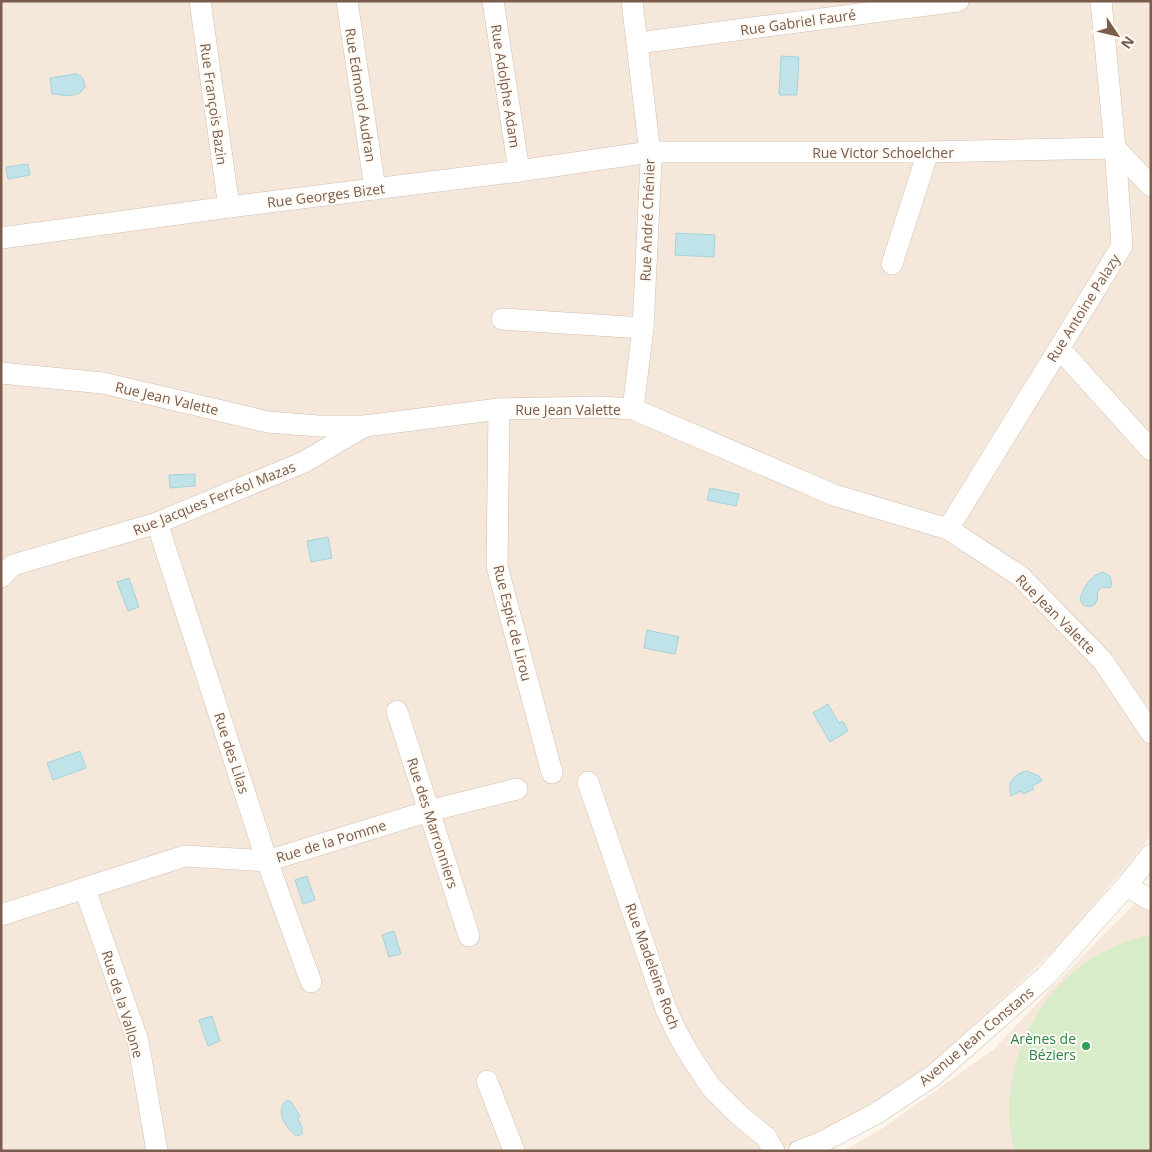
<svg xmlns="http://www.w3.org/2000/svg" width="1152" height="1152" viewBox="0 0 1152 1152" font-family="'Open Sans',sans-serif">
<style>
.residential{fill:#f5e8da}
.green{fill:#d8ecc9}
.water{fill:#bfe3e8;stroke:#a5d3da}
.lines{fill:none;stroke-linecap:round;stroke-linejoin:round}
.minor-casing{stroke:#d1beb0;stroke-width:22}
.minor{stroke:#fff;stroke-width:21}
.leisure-dot{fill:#2e9e5b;stroke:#fffaf3;stroke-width:2}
.labels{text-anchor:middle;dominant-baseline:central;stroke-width:4;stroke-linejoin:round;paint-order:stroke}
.street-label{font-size:14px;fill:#7a5c4d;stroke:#fffaf3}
.leisure-label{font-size:14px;fill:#27864d;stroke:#fffaf3;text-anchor:end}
</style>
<rect width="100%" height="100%" fill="#fdf6ec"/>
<!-- residential -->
<g class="residential">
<path d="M1,1H1151V836L1062,943L925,1071L829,1133L779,1151H1Z"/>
<path d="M1151,885V1151H843L883,1128L994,1049L1066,973L1142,896Z"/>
</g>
<!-- green -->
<path class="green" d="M1151,934V1151H1014C997,1081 1027,1004 1085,963C1105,949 1128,940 1151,934Z"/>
<!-- water -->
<g class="water">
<path d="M781,56L799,57L797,95H780L779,93Z"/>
<path d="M76,74C83,76 84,80 85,87C78,99 64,95 52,94L50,78Z"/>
<path d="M28,164L30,175L8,179L6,167Z"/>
<path d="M676,233L715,235L714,257L675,255Z"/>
<path d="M195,474V486L170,488L169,475Z"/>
<path d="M710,488L739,494L736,506L707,500Z"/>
<path d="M328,537L332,558L311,562L307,541Z"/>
<path d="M1103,572L1110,576L1112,585L1110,588L1102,587L1098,591L1097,601L1095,604L1090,607L1083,605L1080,599C1084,586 1090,576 1103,572Z"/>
<path d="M129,578L139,607L128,611L117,582Z"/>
<path d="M647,630L679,637L675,654L644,648Z"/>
<path d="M828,704L839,723L843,721L848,731L830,742L813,713Z"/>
<path d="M80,751L86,768L53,780L47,763Z"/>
<path d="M1027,771L1039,776L1042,781L1032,786L1034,789L1023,794L1021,791L1011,796C1007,782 1014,774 1027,771Z"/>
<path d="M307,876L315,900L303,904L295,880Z"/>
<path d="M394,931L401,954L389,957L382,935Z"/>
<path d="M212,1016L220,1041L208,1046L199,1020Z"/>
<path d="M288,1100L291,1102L300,1116L298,1119L302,1127V1134L297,1136C286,1130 273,1108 288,1100Z"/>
</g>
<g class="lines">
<defs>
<g id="minor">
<path d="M200,1L229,207"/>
<path d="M347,1L375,189"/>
<path d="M493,1L519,171"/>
<path d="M632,1L651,162L643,328L633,409"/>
<path d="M638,43L958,1"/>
<path d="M1,238L229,207L519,171L650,152H928L1115,148L1151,186"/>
<path d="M892,264L928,152"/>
<path d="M502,319L643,328"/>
<path d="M1059,348L1151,450"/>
<path d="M1,373L103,383L268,422L318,426H365L499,409L600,407L633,409L834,495L948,529L1020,576L1103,661L1151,733"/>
<path d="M499,409L497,566L552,773"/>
<path d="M157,523L267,861L311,982"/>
<path d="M948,529L1122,246L1115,148L1101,1"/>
<path d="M1,577L13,565L157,523L304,462L365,426"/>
<path d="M397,711L469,936"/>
<path d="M588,782L666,1009L677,1033L691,1057L711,1087L739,1115L766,1137L774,1151"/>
<path d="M1126,886L1151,900"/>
<path d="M85,889L138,1041L157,1151"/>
<path d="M1,915L185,856L267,861L429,811L517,789"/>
<path d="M487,1081L514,1151"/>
<path d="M799,1151L820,1143L877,1113L934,1075L1046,976L1126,886L1151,855"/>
</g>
</defs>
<!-- minor casing -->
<use href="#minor" class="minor-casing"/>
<!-- minor -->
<use href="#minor" class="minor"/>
</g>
<!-- markers -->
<circle class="leisure-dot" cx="1086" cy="1046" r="5"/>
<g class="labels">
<!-- street labels -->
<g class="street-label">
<text transform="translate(798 22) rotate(-8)">Rue Gabriel Fauré</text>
<text transform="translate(506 86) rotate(81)">Rue Adolphe Adam</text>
<text transform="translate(361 95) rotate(81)">Rue Edmond Audran</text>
<text transform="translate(214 104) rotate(82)">Rue François Bazin</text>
<text x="883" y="152">Rue Victor Schoelcher</text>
<text transform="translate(326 195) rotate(-7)">Rue Georges Bizet</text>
<text transform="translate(647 220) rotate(-88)">Rue André Chénier</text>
<text transform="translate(1083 308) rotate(-58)">Rue Antoine Palazy</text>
<text transform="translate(167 398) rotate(13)">Rue Jean Valette</text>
<text x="568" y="409">Rue Jean Valette</text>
<text transform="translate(214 498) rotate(-22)">Rue Jacques Ferréol Mazas</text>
<text transform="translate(1056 614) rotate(45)">Rue Jean Valette</text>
<text transform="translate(513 623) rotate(76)">Rue Espic de Lirou</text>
<text transform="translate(232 753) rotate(72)">Rue des Lilas</text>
<text transform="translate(433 823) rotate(72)">Rue des Marronniers</text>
<text transform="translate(331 841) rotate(-17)">Rue de la Pomme</text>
<text transform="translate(653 966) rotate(70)">Rue Madeleine Roch</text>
<text transform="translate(123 1004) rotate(73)">Rue de la Vallone</text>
<text transform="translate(976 1036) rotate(-40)">Avenue Jean Constans</text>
</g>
<!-- leisure labels -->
<g class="leisure-label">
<text x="1076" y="1038">Arènes de<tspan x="1076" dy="16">Béziers</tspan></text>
</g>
</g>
<!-- border -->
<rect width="1152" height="1152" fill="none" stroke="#7a5c4d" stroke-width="5"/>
<!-- north arrow -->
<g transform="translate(1117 35) rotate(125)" stroke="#fffaf3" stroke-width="4" paint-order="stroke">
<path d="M0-4L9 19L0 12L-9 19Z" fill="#7a5c4d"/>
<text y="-8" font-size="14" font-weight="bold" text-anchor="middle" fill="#7a5c4d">N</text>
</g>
</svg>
